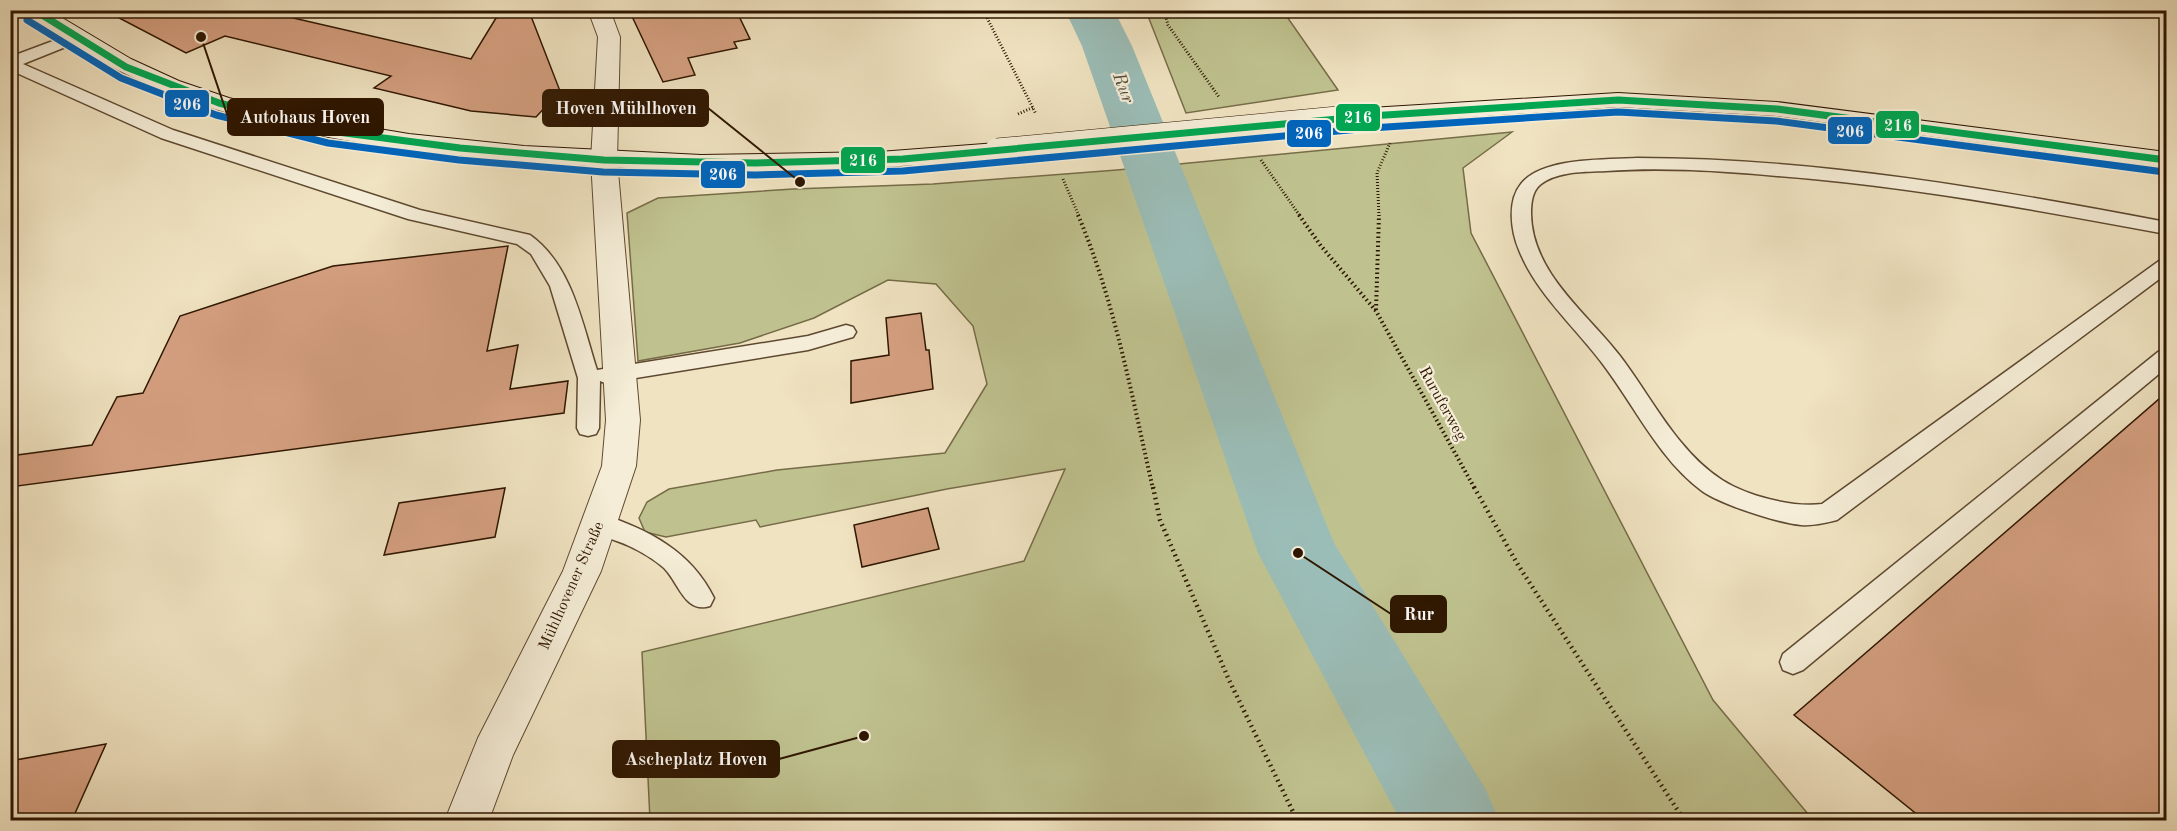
<svg xmlns="http://www.w3.org/2000/svg" width="2177" height="831" viewBox="0 0 2177 831" font-family="'Old Standard TT',serif">
<style>
.green{fill:#bfc28f;stroke:#766c48;stroke-width:1.5}
.lines{fill:none;stroke-linecap:round;stroke-linejoin:round}
.river{fill:#9bbdb7;fill-rule:evenodd}
.building{fill:#d5a081;stroke:#2e1600;stroke-width:1.5}
.lane-casing{stroke:#5e4930;stroke-width:3}
.street-casing{stroke:#5e4930;stroke-width:2}
.secondary-casing{stroke:#2e1600;stroke-width:2}
.path-far2{stroke:#2e1600;stroke-width:3;stroke-dasharray:1 2;stroke-linecap:butt}
.path-far1{stroke:#2e1600;stroke-width:4;stroke-dasharray:1.5 3;stroke-linecap:butt}
.path{stroke:#2e1600;stroke-width:4.5;stroke-dasharray:1.5 4;stroke-linecap:butt}
.lane{fill:#f5edd7;fill-rule:evenodd}
.street{fill:#f5edd7;fill-rule:evenodd}
.secondary{fill:#f5edd7;fill-rule:evenodd}
.secondary-bridge-casing{stroke:#2e1600;stroke-width:26;stroke-linecap:butt}
.secondary-bridge{stroke:#f5edd7;stroke-width:25}
.bus-1-casing{stroke:#f5edd7;stroke-width:10}
.bus-2-casing{stroke:#f5edd7;stroke-width:10}
.bus-1{stroke:#00a651;stroke-width:7}
.bus-2{stroke:#0065bd;stroke-width:7}
.labels{text-anchor:middle;dominant-baseline:central;stroke-width:4.5;stroke-linejoin:round;paint-order:stroke}
.street-label{font-size:16px;fill:#2e1600;stroke:#f5edd7}
.water-label{font-size:18px;font-style:italic;fill:#545040;stroke:#f5edd7}
.leader{fill:none;stroke:#2e1600;stroke-width:2}
.callout-dot{fill:#2e1600;stroke:#f5edd7;stroke-width:2}
.callout{fill:#2e1600;stroke:#2e1600;stroke-width:2}
.callout-label{font-size:18px;text-anchor:middle;font-weight:bold;fill:#fff}
.line-badge{stroke:#f5edd7;stroke-width:2}
.badge-label{font-size:16px;text-anchor:middle;font-weight:bold;fill:#fff}
</style>
<rect width="100%" height="100%" fill="#f0e3c1"/>
<filter id="stains"><feTurbulence type="fractalNoise" baseFrequency=".00333" numOctaves="4"/><feColorMatrix values="0 0 0 0 .2 0 0 0 0 .09 0 0 0 0 .02 0 0 0 .5 -.17"/></filter>
<radialGradient id="worn" r=".72"><stop offset=".6" stop-color="#630" stop-opacity="0"/><stop offset="1" stop-color="#630" stop-opacity=".3"/></radialGradient>
<!-- green -->
<g class="green">
<path d="M1146,11H1283L1338,90L1186,113Z"/>
<path d="M1512,132L1463,168L1471,233L1713,700L1813,820H650L642,652L1024,561L1065,469L947,489L760,527L756,520L666,537L645,532L639,518L647,502L669,489L777,470L945,453L987,384L973,326L936,284L888,280L814,318L740,343L638,361L627,213L658,198L793,189L933,184L1117,170Z"/>
</g>
<g class="lines">
<!-- river -->
<path class="river" d="M1065,10H1114L1132,46L1334,543L1485,788L1499,820H1400L1258,553L1082,46Z"/>
</g>
<!-- building -->
<g class="building">
<path d="M104,10H285L276,14L471,59L496,18L529,11L560,91L536,117L471,111L374,88L391,76L225,36L186,53Z"/>
<path d="M629,10H736L750,39L734,42L737,48L688,58L695,75L663,82Z"/>
<path d="M508,246L487,351L518,345L510,389L568,381L564,413L10,487V456L92,445L117,397L143,393L180,316L333,266Z"/>
<path d="M921,313L926,350H929L933,389L851,403V361L889,355L886,318Z"/>
<path d="M2166,393V820H1924L1794,715Z"/>
<path d="M505,488L495,537L384,555L399,503Z"/>
<path d="M928,508L939,549L862,567L854,525Z"/>
<path d="M106,744L72,820H10V761Z"/>
</g>
<g class="lines">
<defs>
<g id="lane">
<path d="M77,32L83,34L85,37L83,40L23,64L173,130L420,210L530,235C572,265 582,323 597,370L808,336L846,325L853,327L856,332L853,337L808,350L605,383L600,381L599,428L596,434L588,436L580,434L577,428L578,378L550,286L531,254L517,244L408,219L161,138L10,70V57Z"/>
<path d="M1637,158C1815,158 1993,189 2166,222V234C2037,210 1908,186 1777,176C1720,171 1663,167 1606,171C1585,172 1558,171 1541,184C1532,191 1531,203 1531,214C1532,273 1587,313 1620,356C1652,398 1677,451 1722,480C1747,496 1793,508 1822,504L2159,261L2166,259V274L1837,520C1825,523 1813,526 1801,525C1778,523 1720,504 1702,491C1658,458 1635,406 1602,363C1574,326 1536,293 1519,250C1511,231 1507,201 1521,184C1542,157 1605,160 1637,158Z"/>
<path d="M2166,350V368L1803,670L1793,674L1783,670L1780,662L1783,654L2158,352Z"/>
<path d="M601,514C649,530 691,551 714,598L710,606C685,614 679,583 664,568C655,560 640,551 629,546C616,539 596,537 589,524L592,517Z"/>
</g>
<path id="street" d="M588,10H610L620,37L617,160L640,420L636,466L601,571L513,755L489,820H445L478,738L563,571L602,466L606,420L591,160L598,37Z"/>
<g id="secondary">
<path d="M22,10H49L131,59L179,81L229,98L295,115L409,134L524,146L701,155L879,152L997,143L1006,145L1010,151L1006,157L997,159C831,174 664,175 497,159C360,147 221,126 98,60C80,50 33,26 22,10Z"/>
<path d="M1618,93L1777,102L2166,152V168L1777,116L1618,107L1370,124L1361,121L1357,116L1361,111L1370,108Z"/>
</g>
</defs>
<!-- lane casing -->
<use href="#lane" class="lane-casing"/>
<!-- street casing -->
<use href="#street" class="street-casing"/>
<!-- secondary casing -->
<use href="#secondary" class="secondary-casing"/>
<!-- path-far2 -->
<g class="path-far2">
<path d="M983,10L1036,114"/>
<path d="M1164,10L1168,25L1219,97"/>
<path d="M1018,114L1034,107"/>
<path d="M1261,160L1300,216"/>
<path d="M1063,179L1079,216"/>
<path d="M1379,216L1377,173L1390,143"/>
</g>
<!-- path-far1 -->
<g class="path-far1">
<path d="M1078,215C1115,302 1132,397 1153,489"/>
<path d="M1299,215L1321,246L1376,311L1475,489"/>
<path d="M1376,310L1379,215"/>
</g>
<!-- path -->
<g class="path">
<path d="M1153,487L1160,520L1229,680L1297,820"/>
<path d="M1474,487L1518,565L1684,820"/>
</g>
<!-- lane -->
<use href="#lane" class="lane"/>
<!-- street -->
<use href="#street" class="street"/>
<!-- secondary -->
<use href="#secondary" class="secondary"/>
<defs>
<path id="secondary-bridge" d="M997,151L1370,116"/>
</defs>
<!-- secondary-bridge casing -->
<use href="#secondary-bridge" class="secondary-bridge-casing"/>
<!-- secondary-bridge -->
<use href="#secondary-bridge" class="secondary-bridge"/>
<defs>
<path id="bus-1" d="M34,10L126,67L219,103L330,131L460,148L604,160L755,163L903,159L1370,116L1618,100L1777,109L2166,160"/>
<path id="bus-2" d="M27,20L121,78L216,115L328,143L459,160L603,172L755,175L903,171L1371,128L1618,112L1776,121L2164,172"/>
</defs>
<!-- bus-1 casing -->
<use href="#bus-1" class="bus-1-casing"/>
<!-- bus-2 casing -->
<use href="#bus-2" class="bus-2-casing"/>
<!-- bus-1 -->
<use href="#bus-1" class="bus-1"/>
<!-- bus-2 -->
<use href="#bus-2" class="bus-2"/>
</g>
<g class="labels">
<!-- street labels -->
<g class="street-label">
<text transform="translate(1442 404) rotate(61)">Ruruferweg</text>
<text transform="translate(572 586) rotate(-66)">Mühlhovener Straße</text>
</g>
<!-- water labels -->
<g class="water-label">
<text transform="translate(1123 88) rotate(69)">Rur</text>
</g>
</g>
<!-- callouts -->
<path class="leader" d="M800 182L708 108M201 37L228 117M1298 553L1391 614M864 736L779 759"/>
<g class="callout-dot">
<circle cx="800" cy="182" r="6"/>
<circle cx="201" cy="37" r="6"/>
<circle cx="1298" cy="553" r="6"/>
<circle cx="864" cy="736" r="6"/>
</g>
<g class="callout">
<rect x="543" y="90" width="165" height="36" rx="6"/>
<rect x="228" y="99" width="155" height="36" rx="6"/>
<rect x="1391" y="596" width="55" height="36" rx="6"/>
<rect x="613" y="741" width="166" height="36" rx="6"/>
</g>
<g class="callout-label">
<text x="626" y="114">Hoven Mühlhoven</text>
<text x="305" y="123">Autohaus Hoven</text>
<text x="1419" y="620">Rur</text>
<text x="696" y="765">Ascheplatz Hoven</text>
</g>
<g class="line-badge">
<rect x="164" y="89" width="46" height="29" rx="6" fill="#0065bd"/>
<rect x="1335" y="103" width="46" height="29" rx="6" fill="#00a651"/>
<rect x="1875" y="110" width="45" height="29" rx="6" fill="#00a651"/>
<rect x="1827" y="116" width="46" height="29" rx="6" fill="#0065bd"/>
<rect x="1286" y="119" width="46" height="29" rx="6" fill="#0065bd"/>
<rect x="840" y="146" width="46" height="28" rx="6" fill="#00a651"/>
<rect x="700" y="160" width="46" height="29" rx="6" fill="#0065bd"/>
</g>
<g class="badge-label">
<text x="187" y="110">206</text>
<text x="1358" y="123">216</text>
<text x="1898" y="131">216</text>
<text x="1850" y="137">206</text>
<text x="1309" y="139">206</text>
<text x="863" y="166">216</text>
<text x="723" y="180">206</text>
</g>
<!-- margin -->
<rect width="2177" height="831" fill="none" stroke="#f0e3c1" stroke-width="36"/>
<rect x="12" y="12" width="2153" height="807" fill="none" stroke="#2e1600" stroke-width="3"/>
<rect x="18" y="18" width="2141" height="795" fill="none" stroke="#2e1600" stroke-width="1.5"/>
<rect width="100%" height="100%" filter="url(#stains)"/>
<rect width="100%" height="100%" fill="url(#worn)"/>
</svg>
